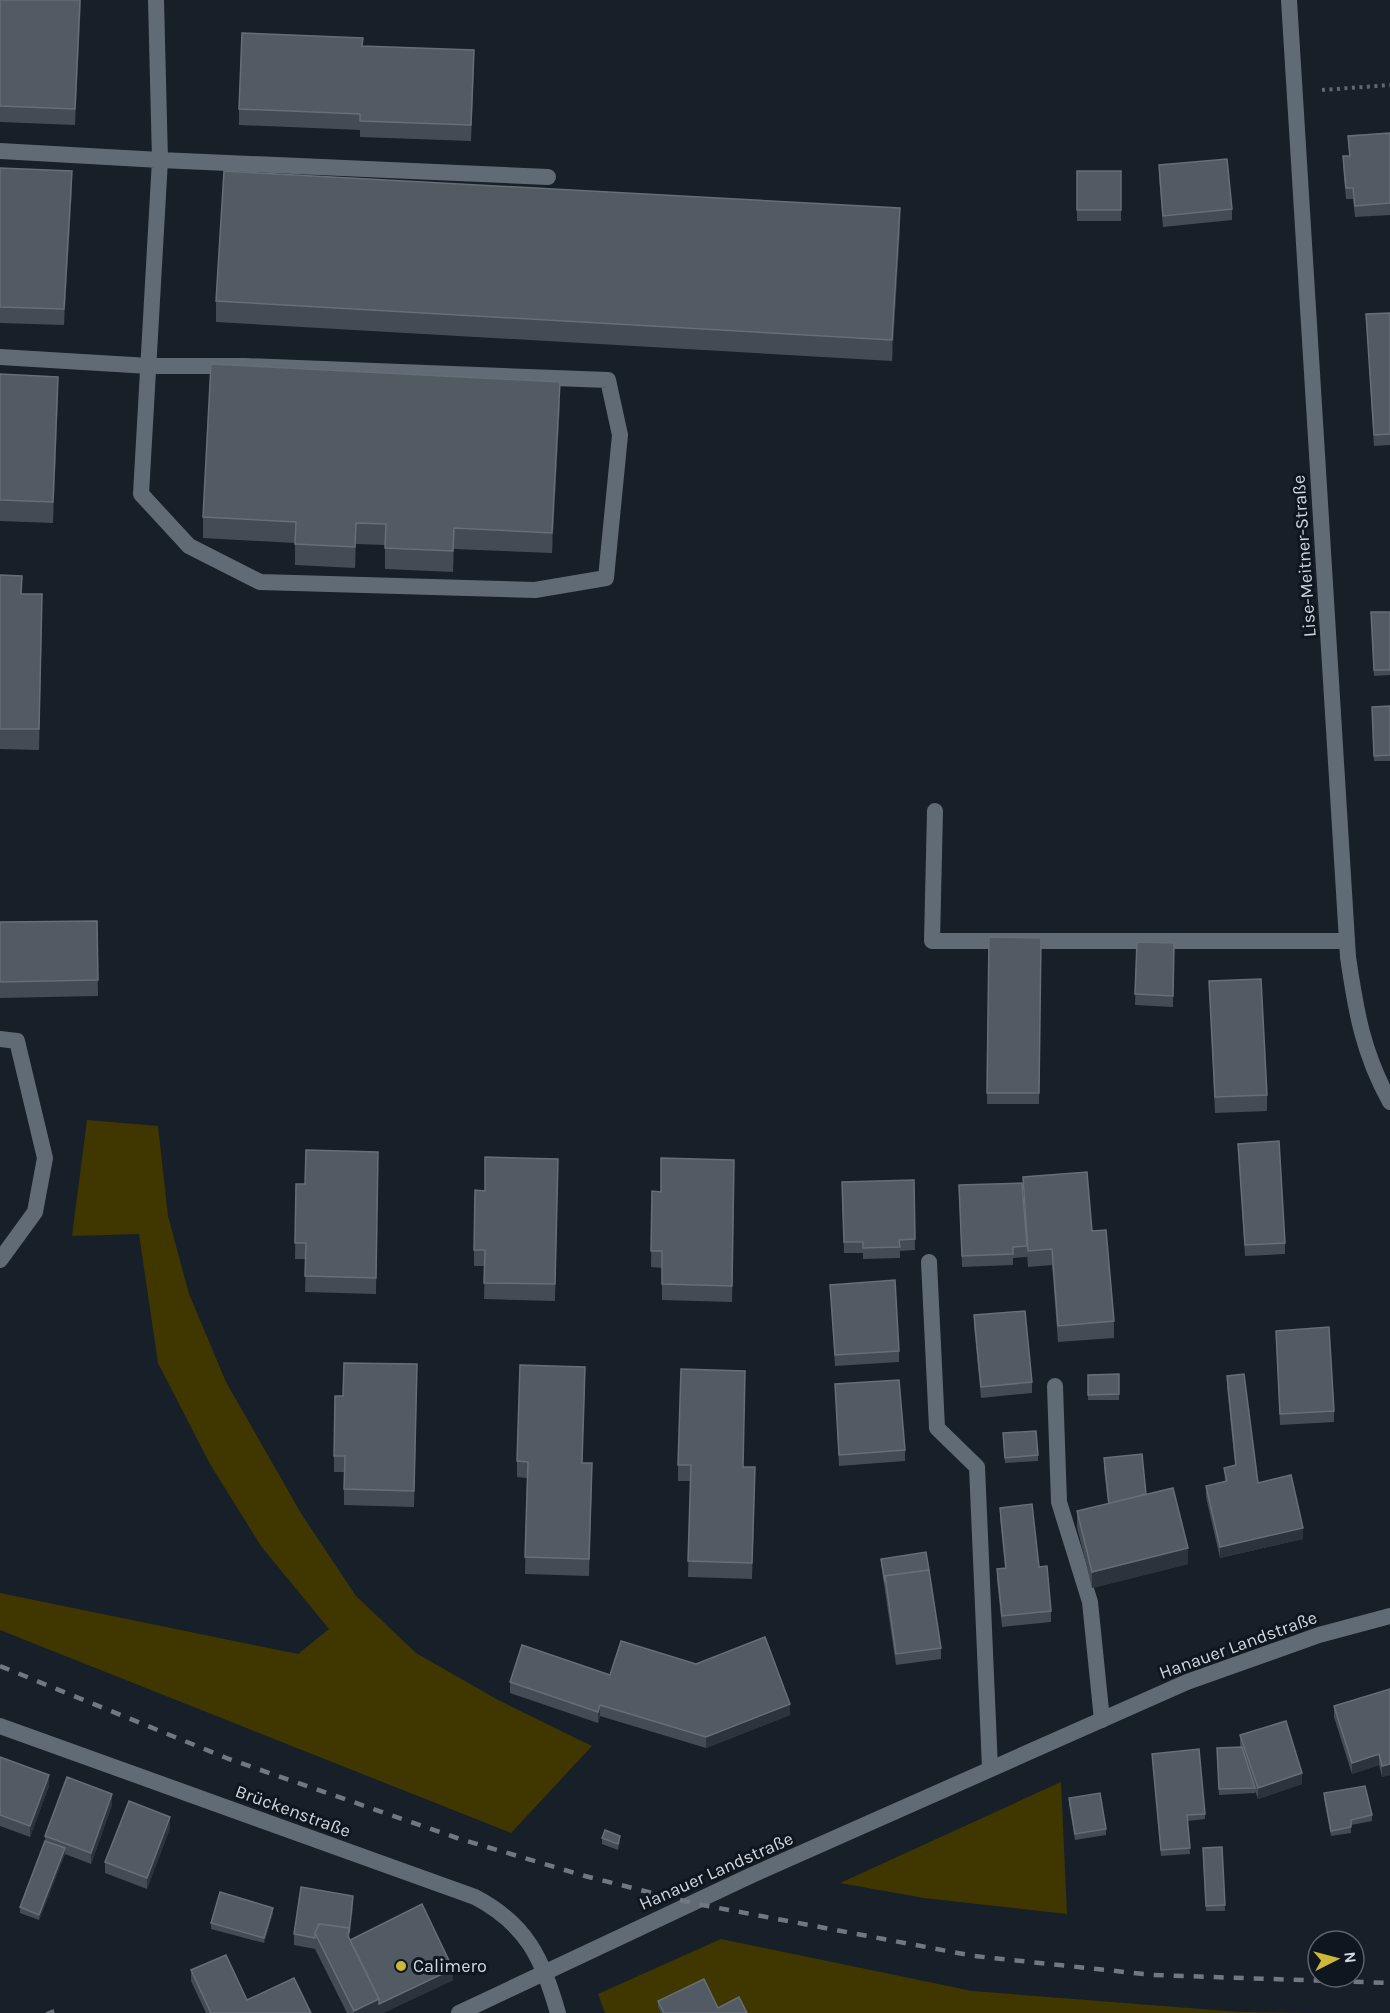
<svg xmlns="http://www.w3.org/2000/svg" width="1390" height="2013" viewBox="0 0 1390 2013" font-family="Karla,sans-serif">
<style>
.green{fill:#403700}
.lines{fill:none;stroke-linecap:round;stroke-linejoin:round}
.path{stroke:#606870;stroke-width:4;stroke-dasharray:3 4.5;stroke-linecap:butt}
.service{stroke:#616b76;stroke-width:16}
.minor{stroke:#616b76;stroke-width:16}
.tertiary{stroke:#616b76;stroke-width:16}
.rail{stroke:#717880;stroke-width:4.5;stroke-dasharray:10 10;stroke-linecap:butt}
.wall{fill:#434c55}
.shaded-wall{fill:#2b333d}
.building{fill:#525a64;stroke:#666e77;stroke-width:1.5}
.poi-dot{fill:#ceb837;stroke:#0e161f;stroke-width:2}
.labels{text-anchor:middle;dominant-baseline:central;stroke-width:6;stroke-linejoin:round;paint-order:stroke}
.street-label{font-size:18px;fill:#d1d7dd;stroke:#0e161f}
.poi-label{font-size:18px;fill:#d1d7dd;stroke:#0e161f;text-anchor:start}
</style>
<rect width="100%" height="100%" fill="#171f29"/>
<!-- green -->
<g class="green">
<path d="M87,1120L158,1126L168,1216L189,1294L226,1382L302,1515L356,1596L416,1653L498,1700L592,1746L511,1833L0,1630V1593L298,1654L329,1629L261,1546L210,1464L158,1363L139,1234L72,1236Z"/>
<path d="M1061,1782L1067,1914L924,1898L840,1883Z"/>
<path d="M721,1939L972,1991L1240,2012L1310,2013H605L598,1994Z"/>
</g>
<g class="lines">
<!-- path -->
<path class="path" d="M1322,90L1390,85"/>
<!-- service -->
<g class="service">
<path d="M156,0L160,160L548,177"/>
<path d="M0,151L160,160L141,494L189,546L260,582L535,590L606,578L620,435L608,380L245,366H149L0,357"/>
<path d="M935,811L932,941H1347"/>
<path d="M0,1039L17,1041L45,1158L35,1212L0,1260"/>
</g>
<!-- minor -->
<g class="minor">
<path d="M1289,0L1348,957C1356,1012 1363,1053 1390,1102"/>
<path d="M929,1262L937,1428L977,1467L990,1768"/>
<path d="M1055,1386L1059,1502L1090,1602L1102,1720"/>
<path d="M0,1726L475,1897C528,1925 542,1959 558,2013"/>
</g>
<!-- tertiary -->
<path class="tertiary" d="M459,2013L752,1875L1187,1682L1319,1635L1390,1616"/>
<!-- rail -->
<path class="rail" d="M0,1666L229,1759L457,1838L585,1876L692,1903L974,1956L1153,1975L1390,1983"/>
</g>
<!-- wall -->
<g class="wall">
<path d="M0,0H81L75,125L0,122Z"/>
<path d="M363,46L474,66L471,141L360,137V130L239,125V109Z"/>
<path d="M1390,133V215L1355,217L1353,199H1346L1343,167V156H1349L1348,136Z"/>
<path d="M1159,165L1232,209V220L1163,227L1159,177Z"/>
<path d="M0,168L72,188L64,325L0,323Z"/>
<rect x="1077" y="171" width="44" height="50"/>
<path d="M900,229L892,361L216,322V301Z"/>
<path d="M1390,313V445L1374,446L1366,314Z"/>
<path d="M0,374L58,397L53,523L0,521Z"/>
<path d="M560,403L552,553L454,549L453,572L385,569V545L356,544L355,568L295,565V543L203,538V517Z"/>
<path d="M0,575L22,594L42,615L39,750L0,749Z"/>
<path d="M1371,612H1390V675L1374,676Z"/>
<path d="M1390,706V761H1374L1372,707Z"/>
<path d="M97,921L98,996L0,998V922Z"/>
<path d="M989,937L1041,938L1039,1104H987Z"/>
<path d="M1137,942L1174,943L1173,1007L1135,1005Z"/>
<path d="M1209,981L1267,1095V1111L1215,1113Z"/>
<path d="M1238,1144L1285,1243V1254L1245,1256Z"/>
<path d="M378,1152L376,1294L305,1292L306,1259H295L296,1184H305Z"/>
<path d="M558,1159L555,1301L484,1299L485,1266H474V1250L485,1191Z"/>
<path d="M734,1176L732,1302L662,1300V1268L651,1267L652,1191L661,1192Z"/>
<path d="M914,1180L915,1250L900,1251V1258L863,1259V1253H844L842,1193Z"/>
<path d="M959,1185L1092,1231L1114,1321V1338L1058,1342L1052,1265L1028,1267L1027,1254V1257L1013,1258V1265L962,1267Z"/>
<path d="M830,1285L899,1351V1362L835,1366Z"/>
<path d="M974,1315L1032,1382V1393L981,1398L974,1326Z"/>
<path d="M1276,1331L1334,1411V1422L1280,1425Z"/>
<path d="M1119,1374V1400H1088V1375Z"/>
<path d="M1227,1376L1258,1483L1303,1539L1220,1558L1206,1497V1486L1225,1481L1224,1468L1235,1465L1227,1387Z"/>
<path d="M417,1381L414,1507L344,1505V1472H334V1456L343,1396Z"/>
<path d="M585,1383L582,1463L592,1480L589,1576L525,1574L527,1478L517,1477V1461Z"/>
<path d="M835,1384L905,1450V1461L839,1466Z"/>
<path d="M745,1387L743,1467L755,1483L752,1579L688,1577L690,1481H678V1465Z"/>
<path d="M1003,1439L1038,1455V1461L1005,1463Z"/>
<path d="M1104,1458L1146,1494L1188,1564L1092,1588L1077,1527V1511L1108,1504L1104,1469Z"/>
<path d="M1000,1508L1039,1567L1051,1611V1622L1002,1627L997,1580V1569L1005,1568L1000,1519Z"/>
<path d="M881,1559L941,1648V1659L896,1665L881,1564Z"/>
<path d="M610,1675L790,1715L706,1748L600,1716L598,1723L510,1693V1682Z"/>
<path d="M1390,1689V1775L1382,1777L1379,1765L1352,1774L1334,1717V1706Z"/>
<path d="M1240,1735L1302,1784L1258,1799L1255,1791V1793L1219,1795L1217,1748L1240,1747Z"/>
<path d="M1152,1754L1205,1814V1819L1188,1821L1190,1854L1161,1856Z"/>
<path d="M0,1757L49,1786L30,1837L0,1826Z"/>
<path d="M1324,1793L1372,1815V1821L1351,1825V1833L1331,1836L1324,1799Z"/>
<path d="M1069,1798L1106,1829V1835L1075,1840L1069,1804Z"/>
<path d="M112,1805L91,1864L65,1854L39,1920L20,1913V1907L45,1841V1836Z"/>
<path d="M170,1828L147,1889L105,1873V1862Z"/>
<path d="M602,1838L620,1841L618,1850L602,1844Z"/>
<path d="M1222,1847L1225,1911H1206L1203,1848Z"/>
<path d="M353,1907L349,1938L350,1940L453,1980L383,2013H347L315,1949L294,1945V1934Z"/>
<path d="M273,1913L264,1943L211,1929V1923Z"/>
<path d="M191,1970L247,2000L311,2013H206L191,1981Z"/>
<path d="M658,2001L718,2008L747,2013H661L658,2007Z"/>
</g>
<!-- shaded-wall -->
<g class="shaded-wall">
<path d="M80,0H81L75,125V109Z"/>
<path d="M474,50V66L471,141V125Z"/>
<path d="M72,171V188L64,325V309Z"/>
<path d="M900,208V229L892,361V340Z"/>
<path d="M58,377V397L53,523V502Z"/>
<path d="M560,382V403L552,553V533Z"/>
<path d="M356,523V544L355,568V547Z"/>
<path d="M454,528V549L453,572V551Z"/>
<path d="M1303,1528V1539L1220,1558V1547Z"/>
<path d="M1188,1548V1564L1092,1588V1572Z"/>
<path d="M790,1704V1715L706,1748V1737Z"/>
<path d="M600,1705V1716L598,1723V1712Z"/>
<path d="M1379,1754V1765L1352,1774V1763Z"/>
<path d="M1390,1764V1775L1382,1777V1766Z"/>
<path d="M1302,1773V1784L1258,1799V1788Z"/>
<path d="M49,1775V1786L30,1837V1826Z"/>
<path d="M112,1794V1805L91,1864V1853Z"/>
<path d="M170,1817V1828L147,1889V1878Z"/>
<path d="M620,1836V1841L618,1850V1844Z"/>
<path d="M65,1848V1854L39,1920V1915Z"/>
<path d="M353,1896V1907L349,1944L348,1936Z"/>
<path d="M273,1908V1913L264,1943V1938Z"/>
<path d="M453,1969V1980L383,2013H354V2011L379,1999Z"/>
</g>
<!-- building -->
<g class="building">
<path d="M0,0H80L75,109L0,106Z"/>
<path d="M242,33L363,38L362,46L474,50L471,125L360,121V114L239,109Z"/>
<path d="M1390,133V203L1355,206L1353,188H1346L1343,156H1350L1348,136Z"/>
<path d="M1227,159L1232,209L1163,216L1159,165Z"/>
<path d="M0,168L72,171L64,309L0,307Z"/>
<path d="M224,171L900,208L892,340L216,301Z"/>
<rect x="1077" y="171" width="44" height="39"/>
<path d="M1390,313V434L1374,435L1366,314Z"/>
<path d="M211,364L560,382L552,533L454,528L453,551L385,548L386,524L356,523L355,547L295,544L296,522L203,517Z"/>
<path d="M0,374L58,377L53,502L0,500Z"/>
<path d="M0,575L22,576L21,594H42L39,729H0Z"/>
<path d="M1371,612H1390V670H1374Z"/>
<path d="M1390,706V755L1374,756L1372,707Z"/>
<path d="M97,921L98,980L0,982V922Z"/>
<path d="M989,937L1041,938L1039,1093H987Z"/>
<path d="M1137,942L1174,943L1173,996L1135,994Z"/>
<path d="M1261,979L1267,1095L1215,1097L1209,981Z"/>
<path d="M1279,1141L1285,1243L1245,1245L1238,1144Z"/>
<path d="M306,1150L378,1152L376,1278L305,1276L306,1243H295L296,1184H305Z"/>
<path d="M485,1157L558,1159L555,1284L484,1283L485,1250H474L475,1190L485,1191Z"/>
<path d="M661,1158L734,1160L732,1286L662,1284V1251H651L652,1191L661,1192Z"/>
<path d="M1087,1172L1092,1231L1106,1230L1114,1321L1058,1326L1052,1249L1028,1251L1023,1177Z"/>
<path d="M914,1180L915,1239L899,1240L900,1247L863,1248V1242H844L842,1182Z"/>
<path d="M1022,1183L1027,1246L1013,1247V1254L962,1256L959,1185Z"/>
<path d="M895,1280L899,1351L835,1355L830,1285Z"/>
<path d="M1025,1311L1032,1382L981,1387L974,1315Z"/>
<path d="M1329,1327L1334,1411L1280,1414L1276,1331Z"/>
<path d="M344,1363L417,1364L414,1491L344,1489L345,1456H334L335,1396H343Z"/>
<path d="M520,1365L585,1367L582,1463H592L589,1559L525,1557L528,1462L517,1461Z"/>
<path d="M681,1369L745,1371L743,1467H755L752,1563L688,1561L691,1465H678Z"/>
<path d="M1119,1374V1394L1088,1395V1375Z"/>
<path d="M1244,1374L1258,1483L1291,1475L1303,1528L1220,1547L1206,1486L1227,1481L1224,1468L1236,1465L1227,1376Z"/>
<path d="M899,1380L905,1450L839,1455L835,1384Z"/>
<path d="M1036,1431L1038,1455L1005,1458L1003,1433Z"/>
<path d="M1142,1454L1146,1494L1109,1504L1104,1458Z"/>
<path d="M1173,1488L1188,1548L1092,1572L1077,1511Z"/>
<path d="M1032,1504L1039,1567L1047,1566L1051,1611L1002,1616L997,1569L1006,1568L1000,1508Z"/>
<path d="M926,1552L929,1570L885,1576V1582L881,1559Z"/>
<path d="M929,1570L941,1648L896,1654L885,1576Z"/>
<path d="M765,1637L790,1704L706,1737L600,1705L598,1712L510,1682L522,1645L610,1675L621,1641L696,1664Z"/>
<path d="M1390,1689V1764L1382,1766L1379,1754L1352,1763L1334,1706Z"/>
<path d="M1286,1721L1302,1773L1258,1788L1240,1735Z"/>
<path d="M1242,1747L1255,1788L1219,1789L1217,1748Z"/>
<path d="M1199,1749L1205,1814L1187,1815L1190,1848L1161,1850L1152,1754Z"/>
<path d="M0,1757L49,1775L30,1826L0,1815Z"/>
<path d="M67,1777L112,1794L91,1853L45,1836Z"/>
<path d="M1365,1786L1372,1815L1351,1820V1827L1331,1831L1324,1793Z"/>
<path d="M1100,1793L1106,1829L1075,1834L1069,1798Z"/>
<path d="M129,1801L170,1817L147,1878L105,1862Z"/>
<path d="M605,1830L620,1836L618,1844L602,1838Z"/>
<path d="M45,1841L65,1848L39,1915L20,1907Z"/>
<path d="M1222,1847L1225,1905L1206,1906L1203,1848Z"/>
<path d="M301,1887L353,1896L349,1933V1928L319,1924L315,1933V1938L294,1934Z"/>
<path d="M220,1892L273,1908L264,1938L211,1923Z"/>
<path d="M422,1904L453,1969L379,2004V1999L350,1940Z"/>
<path d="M319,1924L349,1928L348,1936L379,1999L354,2011L315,1933Z"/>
<path d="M226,1955L247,2000L294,1978L311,2013H210H211L191,1970Z"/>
<path d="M704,1979L718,2008L739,1997L747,2013H664L658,2001Z"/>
<path d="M53,2010L54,2013H46Z"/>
</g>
<!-- markers -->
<circle class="poi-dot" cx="401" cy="1966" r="6"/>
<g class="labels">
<!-- street labels -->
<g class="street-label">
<text transform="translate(1304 556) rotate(-94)">Lise-Meitner-Straße</text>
<text transform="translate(1238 1645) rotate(-20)">Hanauer Landstraße</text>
<text transform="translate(293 1811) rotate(20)">Brückenstraße</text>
<text transform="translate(716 1871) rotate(-24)">Hanauer Landstraße</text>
</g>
<!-- poi labels -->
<g class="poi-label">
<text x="413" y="1966">Calimero</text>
</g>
</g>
<!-- north arrow -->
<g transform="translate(1336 1959) rotate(84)"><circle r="28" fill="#0e161f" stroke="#5c636b" stroke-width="1.5"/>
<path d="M0-4.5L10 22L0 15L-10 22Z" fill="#ceb837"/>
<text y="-9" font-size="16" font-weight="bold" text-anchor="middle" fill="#d1d7dd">N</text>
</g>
</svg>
